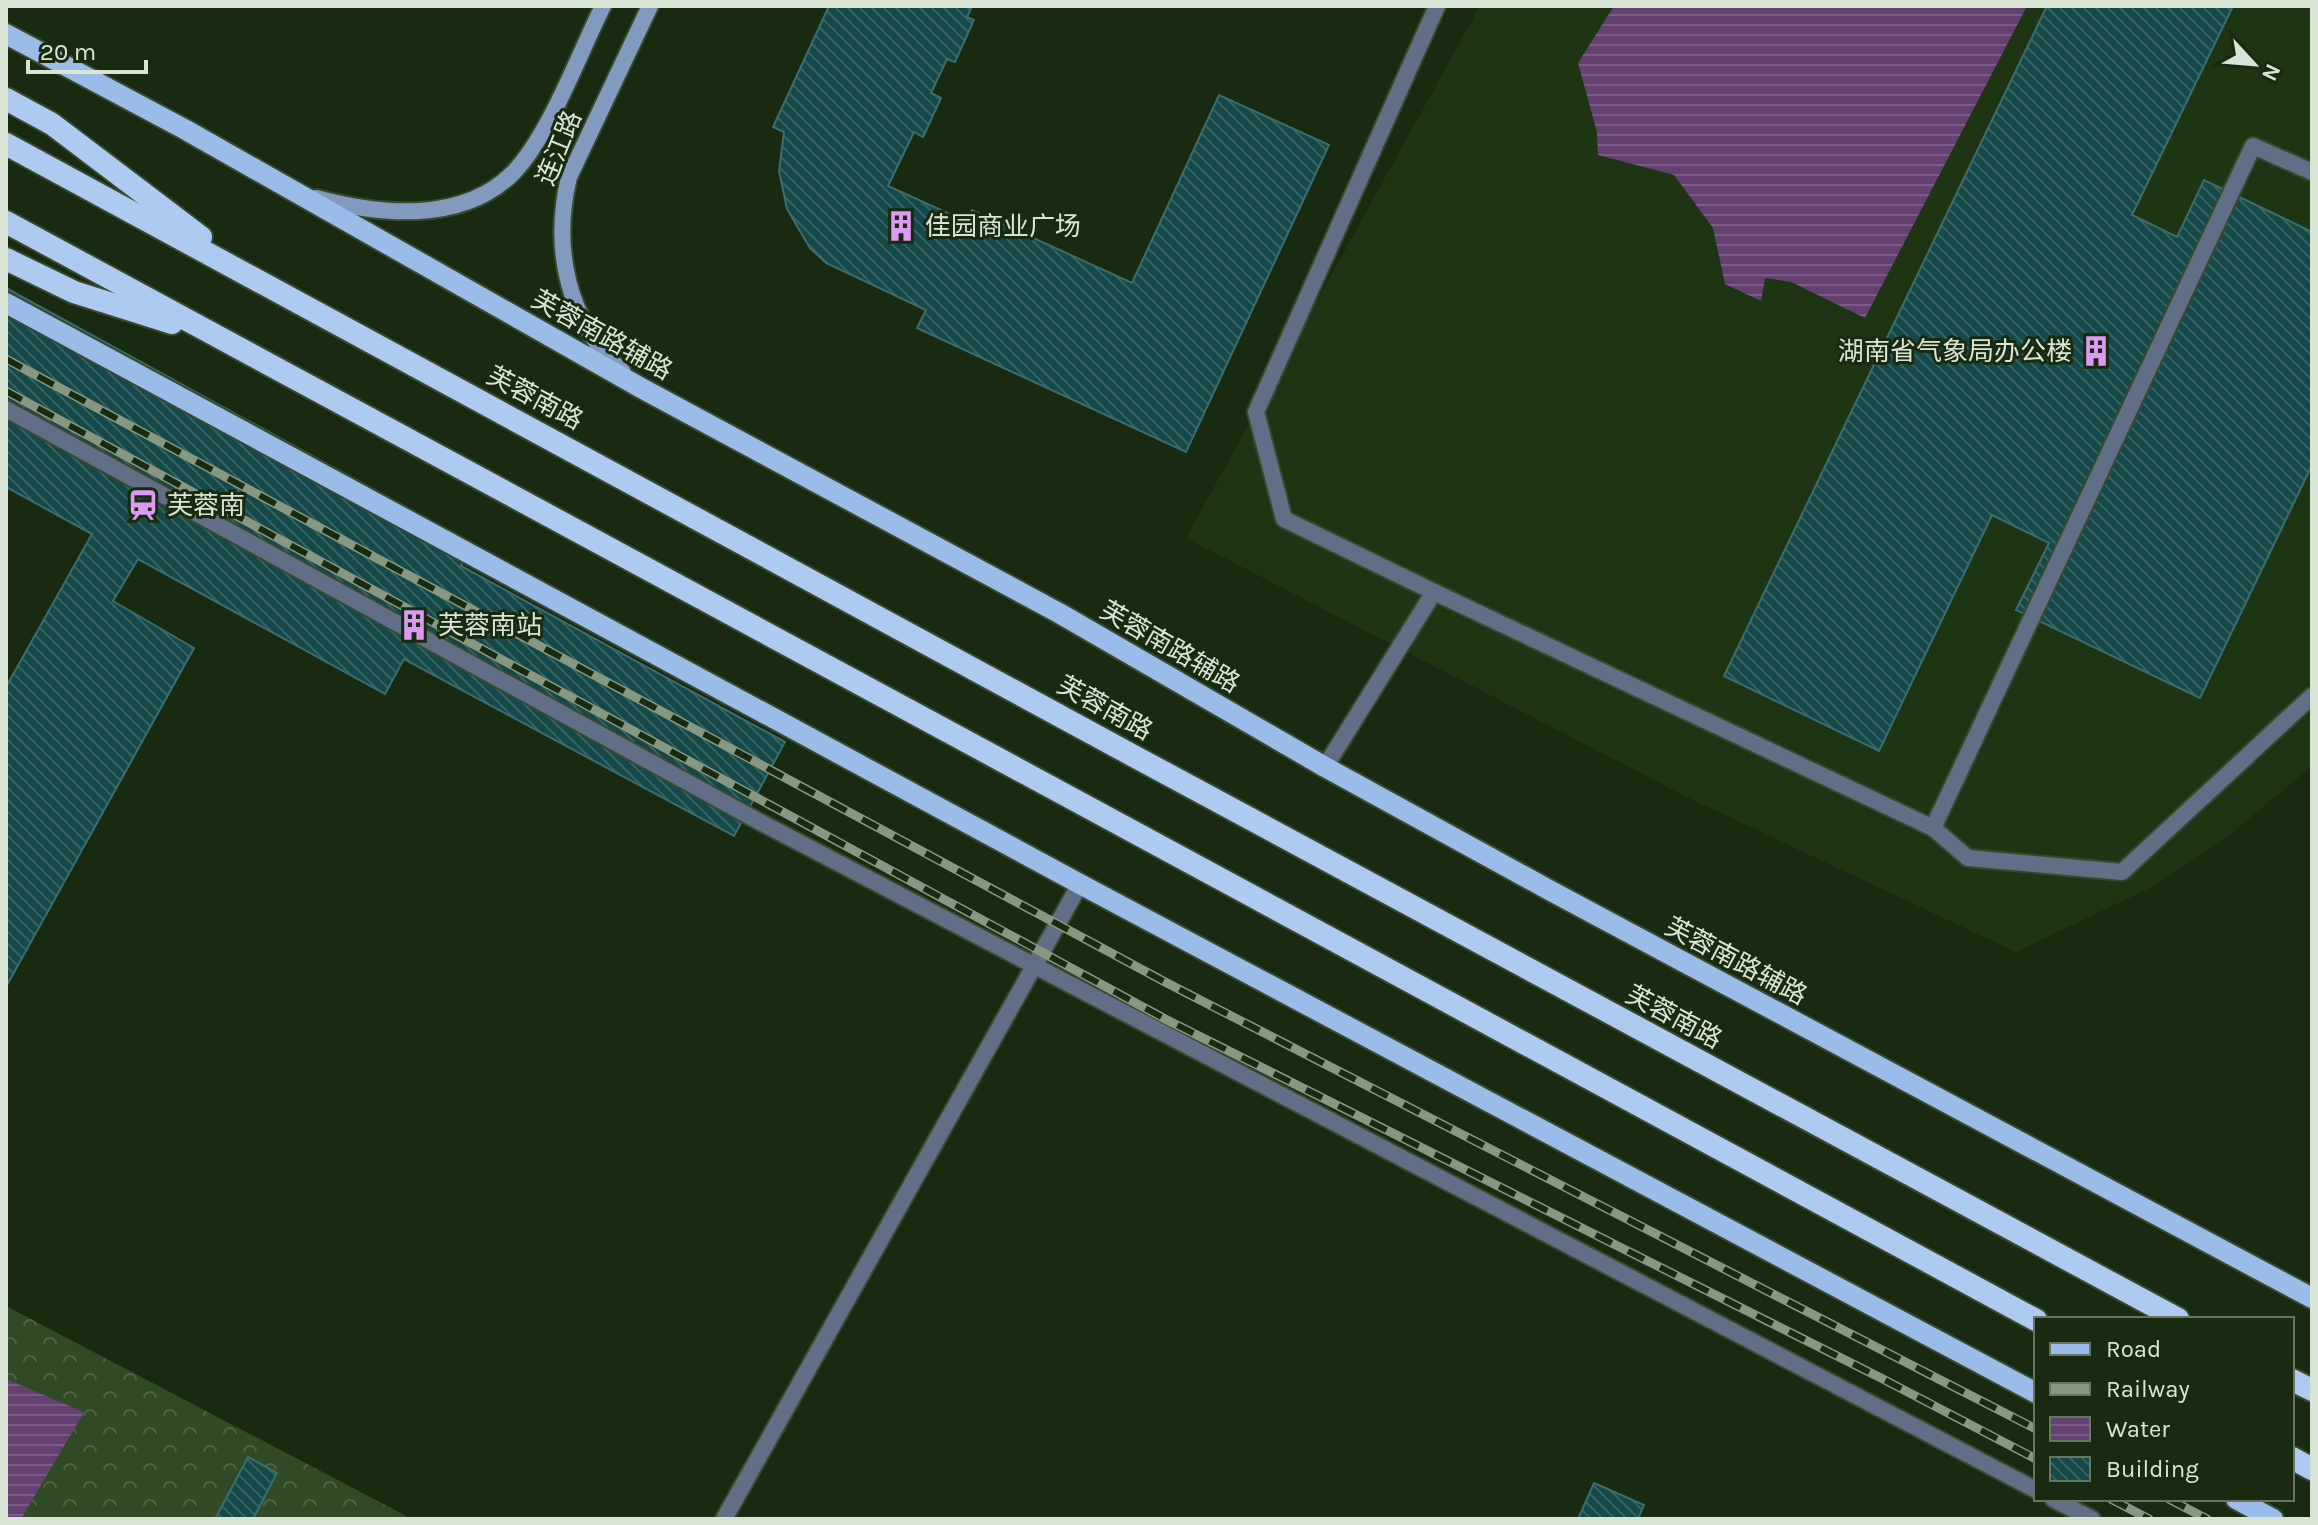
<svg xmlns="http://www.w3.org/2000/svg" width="2318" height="1525" viewBox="0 0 2318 1525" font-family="Karla,'Noto Sans SC',sans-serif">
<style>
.built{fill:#1e3514}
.forest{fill:url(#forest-crowns)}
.water{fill:url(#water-rules)}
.building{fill:url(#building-back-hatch);stroke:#3d6d6e;stroke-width:2}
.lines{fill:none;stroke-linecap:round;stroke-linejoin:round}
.minor-casing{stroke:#37492f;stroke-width:20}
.tertiary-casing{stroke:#37492f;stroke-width:20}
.secondary-casing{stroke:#37492f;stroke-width:20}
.primary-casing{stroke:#37492f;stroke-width:24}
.trunk-casing{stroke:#37492f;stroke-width:26}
.minor{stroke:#606f86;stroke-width:16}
.tertiary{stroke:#606f86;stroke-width:16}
.secondary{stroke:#819abd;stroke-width:16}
.primary{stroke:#9bbbe9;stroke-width:20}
.trunk{stroke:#aecaf1;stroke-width:22}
.rail-casing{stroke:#889782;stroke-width:9}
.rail{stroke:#182b10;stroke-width:6;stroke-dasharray:18;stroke-linecap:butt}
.labels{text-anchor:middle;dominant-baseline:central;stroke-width:6;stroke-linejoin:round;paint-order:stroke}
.street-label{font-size:26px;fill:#d9e5d4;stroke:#182b10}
.poi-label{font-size:26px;fill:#d9e5d4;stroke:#182b10;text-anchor:start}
</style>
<defs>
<pattern id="forest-crowns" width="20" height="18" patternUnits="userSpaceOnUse" patternTransform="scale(2)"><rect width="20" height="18" fill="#2f4a25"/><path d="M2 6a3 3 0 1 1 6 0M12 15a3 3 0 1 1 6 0" fill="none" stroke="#4d6444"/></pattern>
<pattern id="water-rules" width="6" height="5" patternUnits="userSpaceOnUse" patternTransform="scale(2)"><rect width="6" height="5" fill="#654171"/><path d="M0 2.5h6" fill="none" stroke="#7a5c84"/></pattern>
<pattern id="building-back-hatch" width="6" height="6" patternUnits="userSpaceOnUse" patternTransform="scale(2)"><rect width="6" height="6" fill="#154849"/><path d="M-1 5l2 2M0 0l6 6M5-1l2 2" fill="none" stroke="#366262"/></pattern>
</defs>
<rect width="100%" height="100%" fill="#182b10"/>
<!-- built -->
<path class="built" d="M1480,6H2312V766L2221,842L2148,889L2016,952L1689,798L1186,538Z"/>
<!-- forest -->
<path class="forest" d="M6,1306L412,1519H6Z"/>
<!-- water -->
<g class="water">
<path d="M1614,6H2027L1865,318L1791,282L1765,278L1761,301L1725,284L1713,228L1674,175L1598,155L1597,132L1578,63Z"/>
<path d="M6,1379L84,1412L21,1519H6Z"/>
</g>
<!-- building -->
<g class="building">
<path d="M829,6H972L967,17L974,20L955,62L947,59L931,93L941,98L923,137L914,132L888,186L967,222L972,210L1132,283L1219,95L1329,145L1186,452L917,328L926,310L826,263L810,248L787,209L779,171L784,132L773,127Z"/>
<path d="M2047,6H2233L2132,215L2177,237L2204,180L2312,232V465L2200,698L2016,610L2049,543L1992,515L1879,751L1724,676Z"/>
<path d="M6,288L473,544L461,566L785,742L734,836L404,659L385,694L138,559L113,601L194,648L6,987V687L92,534L6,487Z"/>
<path d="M248,1457L277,1473L253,1519H215Z"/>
<path d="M1594,1483L1644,1505L1638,1519H1578Z"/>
</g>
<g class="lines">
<defs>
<g id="minor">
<path d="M1434,592L1933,828L1968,858L2122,872L2312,696"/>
<path d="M1325,767L1434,592L1284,519L1256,412L1437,6"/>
<path d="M1933,828L2253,146L2312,172"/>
<path d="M724,1519L1080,884"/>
</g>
<g id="tertiary">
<path d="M6,409L760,822L2036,1490"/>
<path d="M2053,1499L2092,1519"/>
</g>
<g id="secondary">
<path d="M316,198C379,215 462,224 513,173C549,136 579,54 603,6"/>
<path d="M623,372C567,322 552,248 569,177L650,6"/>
</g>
<g id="primary">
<path d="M6,34L186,130L643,389L1059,613L1325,767L1551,891L2312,1298"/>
<path d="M6,303L1080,884L2036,1393"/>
<path d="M2236,1499L2273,1519"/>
</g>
<g id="trunk">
<path d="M6,99L52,124L201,237"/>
<path d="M6,144C730,537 1452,930 2178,1319"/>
<path d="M6,222L2036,1320"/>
<path d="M6,259L74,292L172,323"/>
<path d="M2292,1380L2312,1390"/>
<path d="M2292,1458L2312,1469"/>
</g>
</defs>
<!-- minor casing -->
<use href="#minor" class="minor-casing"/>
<!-- tertiary casing -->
<use href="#tertiary" class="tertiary-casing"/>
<!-- secondary casing -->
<use href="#secondary" class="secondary-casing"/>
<!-- primary casing -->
<use href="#primary" class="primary-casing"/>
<!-- trunk casing -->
<use href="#trunk" class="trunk-casing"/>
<!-- minor -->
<use href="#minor" class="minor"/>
<!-- tertiary -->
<use href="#tertiary" class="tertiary"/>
<!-- secondary -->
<use href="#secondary" class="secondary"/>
<!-- primary -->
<use href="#primary" class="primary"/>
<!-- trunk -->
<use href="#trunk" class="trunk"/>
<defs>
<g id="rail">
<path d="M6,359L1167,983L2036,1429"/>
<path d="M6,391L1167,1020L1881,1378L2036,1459"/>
<path d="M2111,1499L2149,1519"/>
<path d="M2169,1499L2207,1519"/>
</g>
</defs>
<!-- rail casing -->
<use href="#rail" class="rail-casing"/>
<!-- rail -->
<use href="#rail" class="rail"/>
</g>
<!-- icons -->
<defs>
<symbol id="building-bare" viewBox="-9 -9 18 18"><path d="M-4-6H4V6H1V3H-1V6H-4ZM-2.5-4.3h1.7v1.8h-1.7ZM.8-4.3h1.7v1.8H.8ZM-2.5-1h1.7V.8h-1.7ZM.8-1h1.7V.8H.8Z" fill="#dd99f3" stroke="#182b10" stroke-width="2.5" paint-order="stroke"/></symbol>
<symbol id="station-bare" viewBox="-9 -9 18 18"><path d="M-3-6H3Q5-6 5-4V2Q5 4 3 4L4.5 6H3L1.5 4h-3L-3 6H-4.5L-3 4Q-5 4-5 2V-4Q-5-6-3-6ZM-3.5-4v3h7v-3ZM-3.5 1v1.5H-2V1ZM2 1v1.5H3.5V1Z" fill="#dd99f3" stroke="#182b10" stroke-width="2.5" paint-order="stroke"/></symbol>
</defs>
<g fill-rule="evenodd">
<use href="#building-bare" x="879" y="204" width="44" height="44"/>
<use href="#building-bare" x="2074" y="329" width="44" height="44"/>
<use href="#station-bare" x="121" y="483" width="44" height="44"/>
<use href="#building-bare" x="392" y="603" width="44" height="44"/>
</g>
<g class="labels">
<!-- street labels -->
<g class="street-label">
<text transform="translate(559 148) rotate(-68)">连江路</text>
<text transform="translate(602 335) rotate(29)">芙蓉南路辅路</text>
<text transform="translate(535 398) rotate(28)">芙蓉南路</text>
<text transform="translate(1170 647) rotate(30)">芙蓉南路辅路</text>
<text transform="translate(1105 708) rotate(29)">芙蓉南路</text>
<text transform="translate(1736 961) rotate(28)">芙蓉南路辅路</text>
<text transform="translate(1674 1017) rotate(28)">芙蓉南路</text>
</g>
<!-- poi labels -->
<g class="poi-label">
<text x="925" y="226">佳园商业广场</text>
<text x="2072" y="351" text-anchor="end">湖南省气象局办公楼</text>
<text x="167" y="505">芙蓉南</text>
<text x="438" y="625">芙蓉南站</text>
</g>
</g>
<!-- border -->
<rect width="2318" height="1525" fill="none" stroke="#d9e5d4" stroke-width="16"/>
<!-- legend -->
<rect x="2034" y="1317" width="260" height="184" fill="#182b10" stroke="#65755e" stroke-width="2"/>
<rect x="2050" y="1343" width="40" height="12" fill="#9bbbe9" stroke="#65755e" stroke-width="2"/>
<text x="2106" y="1357" font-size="24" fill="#d9e5d4">Road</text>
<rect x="2050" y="1383" width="40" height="12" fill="#889782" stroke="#65755e" stroke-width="2"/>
<text x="2106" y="1397" font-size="24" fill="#d9e5d4">Railway</text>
<rect x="2050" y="1417" width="40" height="24" fill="url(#water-rules)" stroke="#65755e" stroke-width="2"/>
<text x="2106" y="1437" font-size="24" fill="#d9e5d4">Water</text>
<rect x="2050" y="1457" width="40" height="24" fill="url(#building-back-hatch)" stroke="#65755e" stroke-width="2"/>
<text x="2106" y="1477" font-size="24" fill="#d9e5d4">Building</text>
<!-- north arrow -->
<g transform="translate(2254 64) rotate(116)" stroke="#182b10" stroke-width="6" paint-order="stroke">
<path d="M0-6L14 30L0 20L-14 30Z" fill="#d9e5d4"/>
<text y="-12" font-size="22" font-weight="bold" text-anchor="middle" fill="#d9e5d4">N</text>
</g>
<!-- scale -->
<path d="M28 60v12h118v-12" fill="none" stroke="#d9e5d4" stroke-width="4"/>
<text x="40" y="60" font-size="24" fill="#d9e5d4" stroke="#182b10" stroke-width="6" paint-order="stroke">20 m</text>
</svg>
